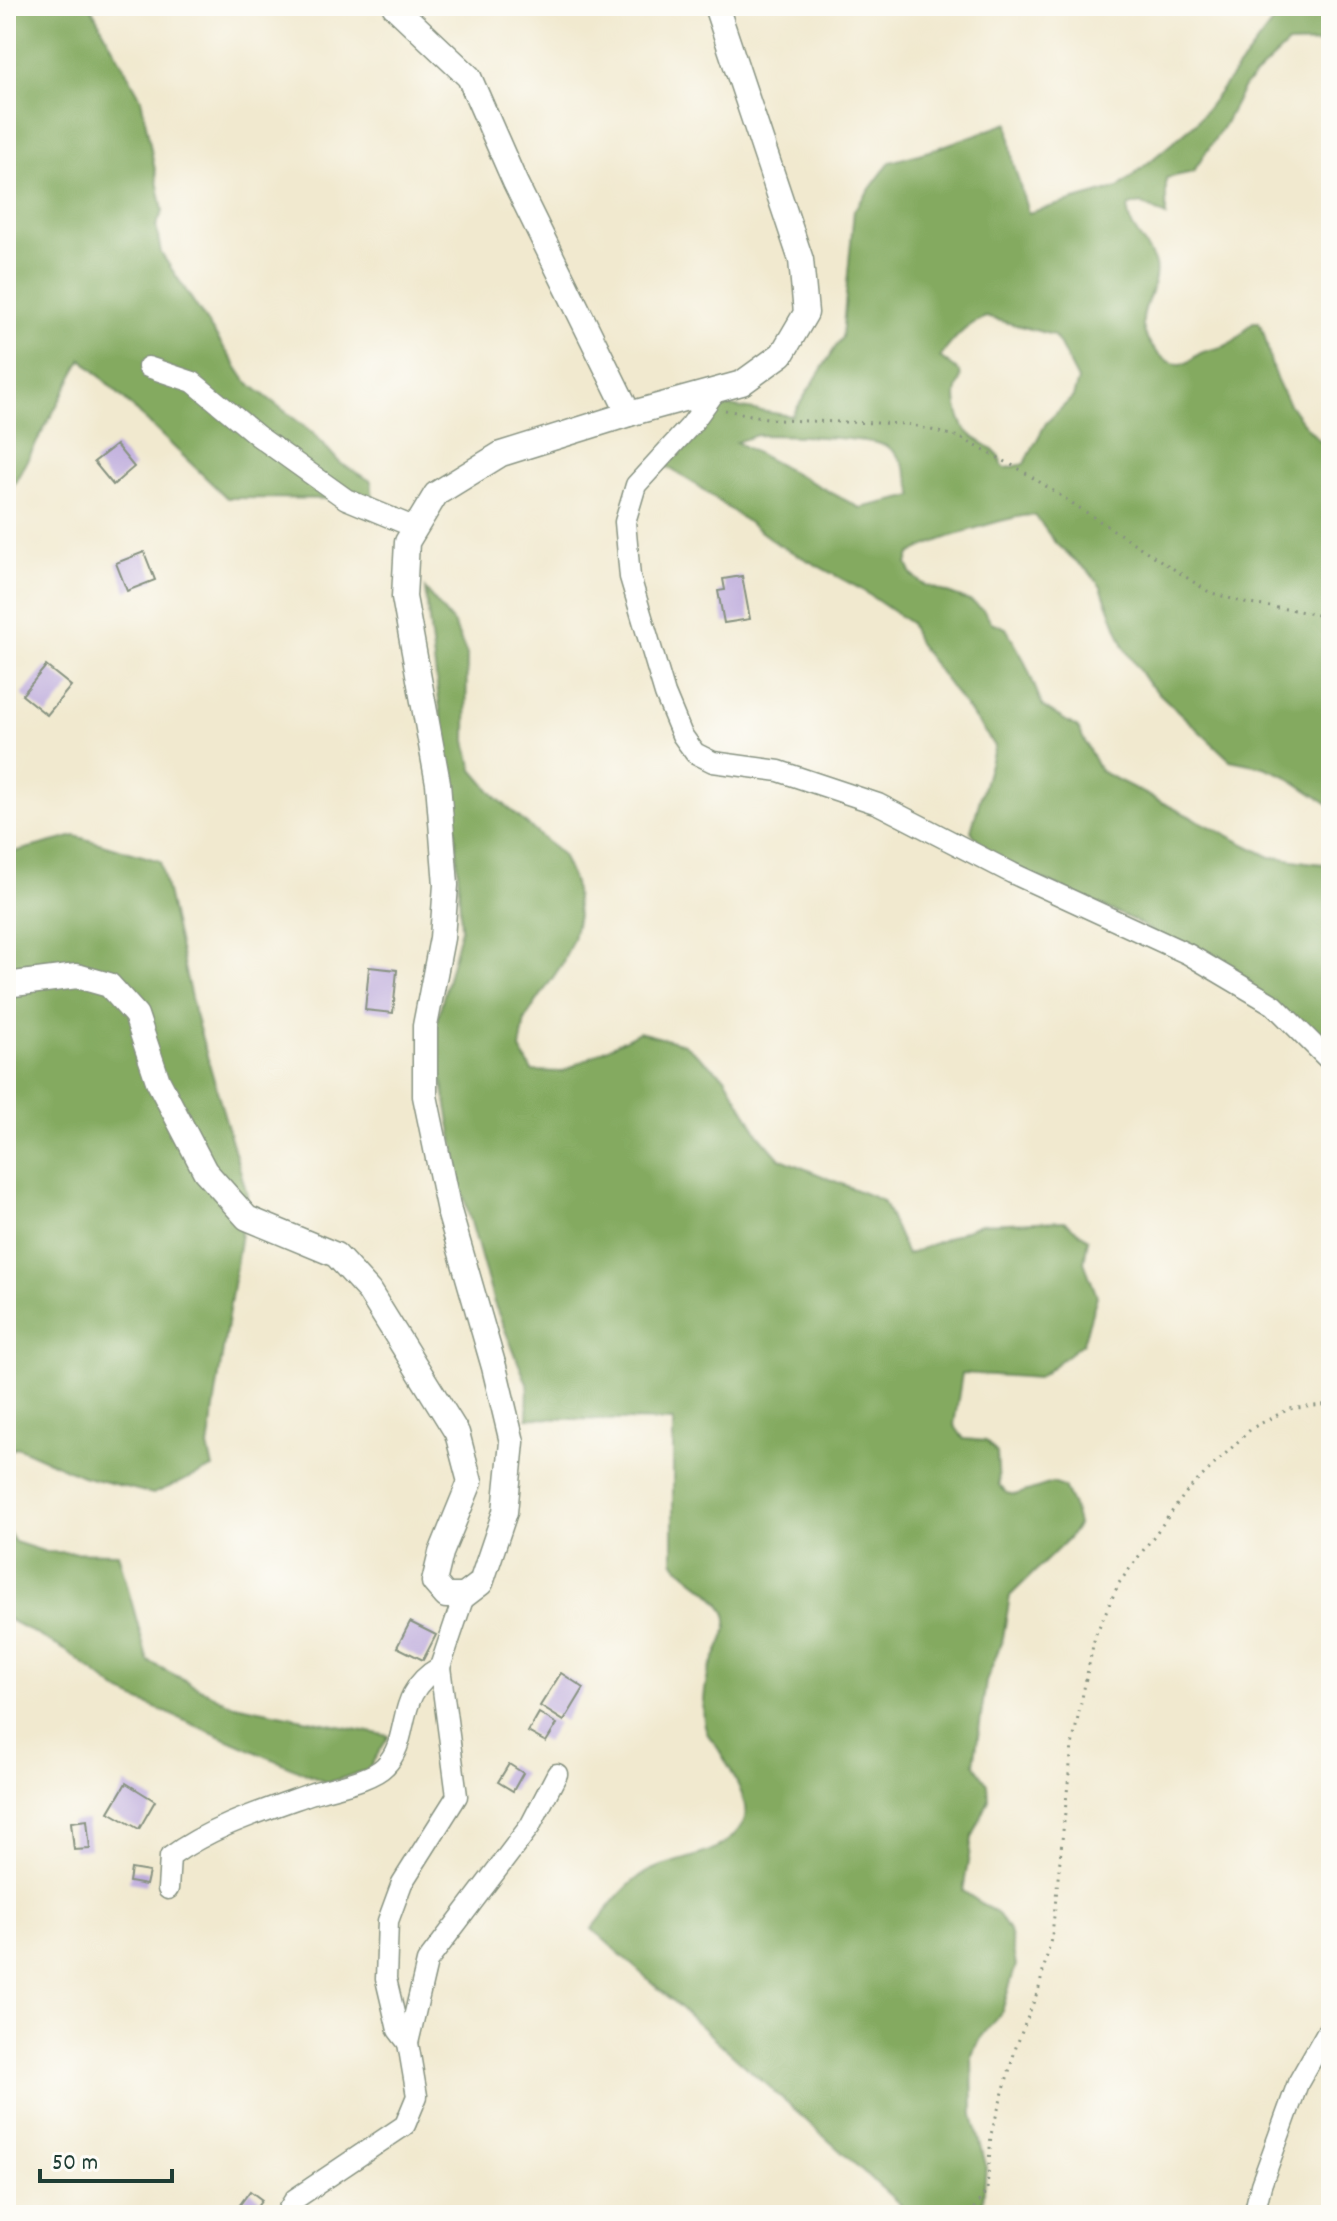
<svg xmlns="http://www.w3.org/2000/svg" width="1337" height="2221" viewBox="0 0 1337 2221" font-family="Dekko,sans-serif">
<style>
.forest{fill:#84aa61;stroke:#52744a;stroke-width:2;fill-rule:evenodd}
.building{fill:#bfaddd}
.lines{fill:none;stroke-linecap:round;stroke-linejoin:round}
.minor-casing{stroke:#889382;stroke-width:23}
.tertiary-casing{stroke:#889382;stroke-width:27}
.path{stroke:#889382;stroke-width:3;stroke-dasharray:2 6;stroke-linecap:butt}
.minor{stroke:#fff;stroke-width:20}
.tertiary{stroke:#fff;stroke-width:24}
</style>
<rect width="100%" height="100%" fill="#fdfcf7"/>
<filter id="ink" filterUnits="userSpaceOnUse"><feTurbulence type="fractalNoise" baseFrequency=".0125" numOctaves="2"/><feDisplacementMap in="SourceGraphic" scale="16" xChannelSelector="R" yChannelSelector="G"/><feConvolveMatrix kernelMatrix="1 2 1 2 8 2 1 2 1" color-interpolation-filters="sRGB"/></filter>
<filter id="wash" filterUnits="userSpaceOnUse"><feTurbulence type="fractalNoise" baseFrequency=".006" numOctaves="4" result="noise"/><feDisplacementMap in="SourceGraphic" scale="32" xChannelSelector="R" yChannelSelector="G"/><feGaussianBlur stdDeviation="1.8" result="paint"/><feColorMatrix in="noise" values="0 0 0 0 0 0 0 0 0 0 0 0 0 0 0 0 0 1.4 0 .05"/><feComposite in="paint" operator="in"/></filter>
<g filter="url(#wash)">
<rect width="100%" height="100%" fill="#f1e9cf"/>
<!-- forest -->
<g class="forest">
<path d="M6,6H90L141,98L163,211L156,226L161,253L246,381L314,434L340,463L371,481L373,499L227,498L82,359L6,499Z"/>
<path d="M1285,6H1331V43L1288,44L1245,85L1224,125L1193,172L1166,178V216L1141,203L1129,206C1122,224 1151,245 1155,265C1159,285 1141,305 1143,326C1145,343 1166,369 1186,363C1191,361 1196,355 1201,353C1209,349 1218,349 1225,346C1237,341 1244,331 1253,322H1259C1268,340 1267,352 1273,370C1284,404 1305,428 1331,451V806L1284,775L1264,767L1230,760L1147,682L1125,649L1101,587L1090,573L1056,544L1035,515C1014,514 928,542 910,554L907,564L912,575L923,584L972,602L983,610L991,622L1006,628L1024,660L1043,707L1078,728L1100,771L1270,857C1291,858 1311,865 1331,864V1047L1327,1041L1133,920L988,855L971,831L995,746L918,643L910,623L859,588L779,545L698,486L666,466L711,403L792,416L842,337L854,210L890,162L929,151L1008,123L1013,162L1028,213L1118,188L1196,123ZM986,317L1053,335L1059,343L1078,380L1073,397L1046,423L1024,464L1007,468L1003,467C996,442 975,445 964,427C959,418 954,399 957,390C959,382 962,380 960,372L940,357C953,340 966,324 986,317ZM757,435C780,435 872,437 888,447C905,458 908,478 914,496L860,508L736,442Z"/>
<path d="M425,589L454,624L467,655L466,741L473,770L497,798L562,855L574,883L578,916L573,939L562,964L525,1019L520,1049L532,1071L562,1072L639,1032L684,1044L725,1077L759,1135L779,1158L883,1201L907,1255L980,1224L1064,1221L1088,1239L1084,1262L1097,1296L1083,1343L1038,1378L962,1373L954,1425L964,1439L986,1441L997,1453L999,1485L1007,1493L1015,1495L1052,1483L1064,1487L1073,1506L1078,1524L1067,1540L1010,1596L1003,1638L986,1682L974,1764L988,1784L989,1800L972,1838L963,1891L999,1915L1009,1931L1016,1965L1002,2011L979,2040L972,2055L973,2115L986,2165L982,2215H912L592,1929C607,1911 622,1888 642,1875C671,1856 722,1861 743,1823C754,1805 726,1762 716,1745C713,1740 707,1736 706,1730C701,1716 704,1690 708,1675C712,1658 734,1630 725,1612C714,1590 689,1580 673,1561V1421L527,1418L528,1386L494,1303L462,1190L434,1033L461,928L456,836Z"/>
<path d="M75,836L160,861L194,1011L247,1194L208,1447L213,1468L153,1494L82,1476L17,1447L6,1453V854Z"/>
<path d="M6,1528L15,1542L46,1552L118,1553L148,1661L230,1704L389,1736L368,1770L327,1783L121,1693L65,1650L6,1618Z"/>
</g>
<g id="blocks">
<!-- building -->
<g class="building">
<path d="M116,445L134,467L113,485L94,462Z"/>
<path d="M144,552L155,580L127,591L116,563Z"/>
<path d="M742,576L750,619L724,623L718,591L725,590L723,579Z"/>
<path d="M46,666L71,686L47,715L22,695Z"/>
<path d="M369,967L397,970L393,1013L365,1010Z"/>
<path d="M410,1622L436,1635L423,1660L397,1647Z"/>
<path d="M561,1673L584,1688L564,1721L540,1706Z"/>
<path d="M539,1713L557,1724L546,1742L528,1732Z"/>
<path d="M509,1764L523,1773L513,1791L498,1782Z"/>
<path d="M126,1783L155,1801L139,1829L109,1812Z"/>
<path d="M87,1820L90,1849L74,1850L71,1822Z"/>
<path d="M131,1869L149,1872L146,1885L129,1882Z"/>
<path d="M250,2191L262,2200L251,2215H242L236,2210Z"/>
</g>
</g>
</g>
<g filter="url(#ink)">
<use href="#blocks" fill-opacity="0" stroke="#889382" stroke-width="2"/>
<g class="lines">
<defs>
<g id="minor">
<path d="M148,367L193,382L258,436L346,499L416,528"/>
<path d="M715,392L691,425L636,485L625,522L630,577L665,694L682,735L695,753L713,762L779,771L878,804L1012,873L1188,954L1274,1005L1331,1062"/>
<path d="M168,1889L170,1857C211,1827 262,1811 310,1794C330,1787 371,1781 385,1766C413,1738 392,1694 440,1667"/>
<path d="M408,2043L398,2030L386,1979L388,1921L402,1883L457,1796L440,1667L464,1596"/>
<path d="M285,2215L295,2199L405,2125L417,2096L408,2043L427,1962L530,1826L557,1774"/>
<path d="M1254,2215L1261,2185L1298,2083L1331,2025"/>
</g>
<g id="tertiary">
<path d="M394,6L469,77L515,182L629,414"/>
<path d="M6,985L77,976L109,985L136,1015L158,1081L205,1171L247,1218L336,1255L369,1291L457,1433L470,1482L441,1553L434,1582L446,1596H464L481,1583L505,1512L512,1442L494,1367L449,1211L425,1096V1026L442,938L446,885L438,783L404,597L407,542L436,494L501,454L629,414L742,383L782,354L806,313L801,260L716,6"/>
</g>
</defs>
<!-- minor casing -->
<use href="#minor" class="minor-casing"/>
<!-- tertiary casing -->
<use href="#tertiary" class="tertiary-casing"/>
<!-- path -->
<g class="path">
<path d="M725,410L777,420L907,424L959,437L1021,470L1209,592L1248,604L1294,610L1331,618"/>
<path d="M969,2215L987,2190L991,2134L1016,2047L1039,1988L1052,1935L1072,1746L1095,1636L1119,1583L1188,1490L1252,1428L1289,1409L1331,1404"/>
</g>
<!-- minor -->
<use href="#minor" class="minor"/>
<!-- tertiary -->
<use href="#tertiary" class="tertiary"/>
</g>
</g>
<!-- margin -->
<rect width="1337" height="2221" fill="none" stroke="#fdfcf7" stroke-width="32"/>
<!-- scale -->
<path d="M40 2169v12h132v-12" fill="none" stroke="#1f3d34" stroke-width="4"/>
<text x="52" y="2169" font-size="24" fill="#1f3d34" stroke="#fdfcf7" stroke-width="6" paint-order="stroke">50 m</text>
</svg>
